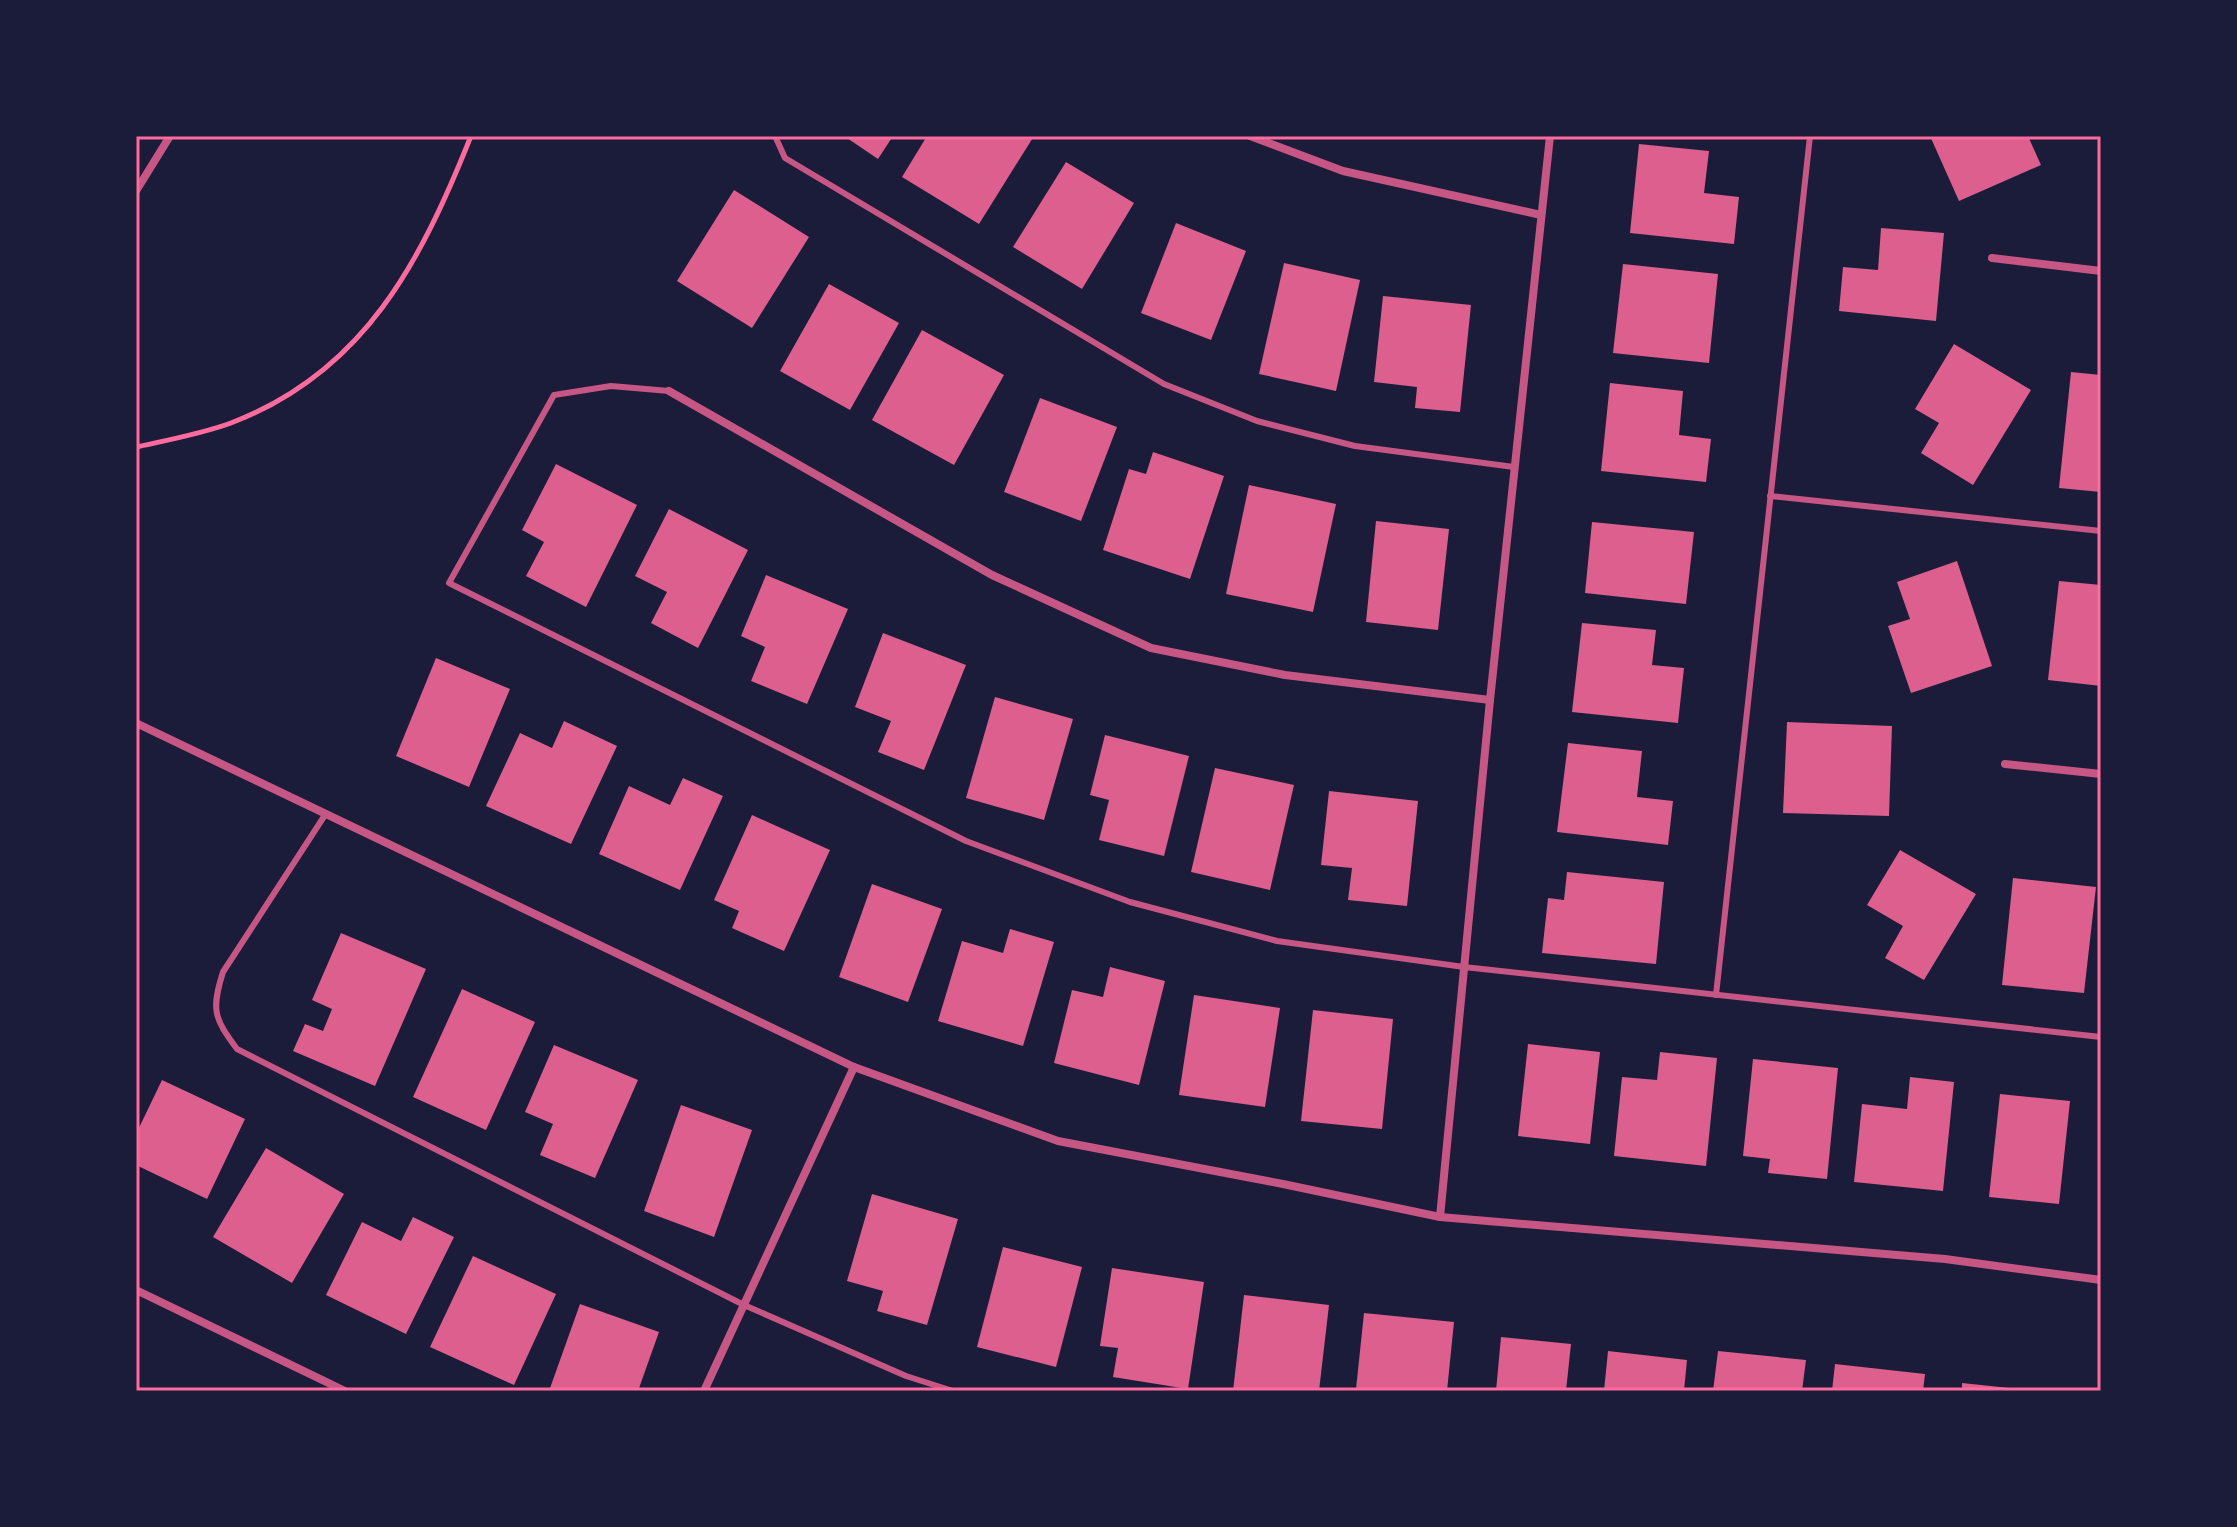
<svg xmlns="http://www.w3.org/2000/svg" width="2237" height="1527" viewBox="0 0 2237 1527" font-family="Montserrat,sans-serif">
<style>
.building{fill:#dd5f8e}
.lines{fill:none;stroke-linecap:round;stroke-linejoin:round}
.path{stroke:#ff6b9d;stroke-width:5}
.service{stroke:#c65784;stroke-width:6}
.minor{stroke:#c65784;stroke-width:8}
.neatline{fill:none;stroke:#ff6b9d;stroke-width:3}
</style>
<rect width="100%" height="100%" fill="#1b1b3a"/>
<!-- building -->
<g class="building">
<path d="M844,136H893L878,159Z"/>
<path d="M927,136H1034L979,224L902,177Z"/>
<path d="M1930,136H2028L2041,165L1959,201Z"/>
<path d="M1639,144L1709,151L1704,193L1739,197L1734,244L1630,233Z"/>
<path d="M1066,162L1134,203L1082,289L1013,247Z"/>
<path d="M734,190L809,237L752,328L677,281Z"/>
<path d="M1176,223L1246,251L1211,340L1141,313Z"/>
<path d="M1881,228L1944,233L1936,321L1839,311L1843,267L1878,270Z"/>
<path d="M1284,263L1360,280L1336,391L1259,374Z"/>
<path d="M1623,264L1718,274L1709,363L1613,353Z"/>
<path d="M829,284L899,323L850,410L780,371Z"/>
<path d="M1383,296L1471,305L1460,412L1415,408L1417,387L1374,382Z"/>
<path d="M922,330L1004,375L954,465L872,420Z"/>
<path d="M1954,344L2031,390L1973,485L1921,453L1939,423L1915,409Z"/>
<path d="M2071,372L2101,375V492L2059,488Z"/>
<path d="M1610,383L1683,391L1679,435L1711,439L1706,482L1601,471Z"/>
<path d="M1040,398L1117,427L1081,521L1004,492Z"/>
<path d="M1153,452L1224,476L1190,579L1103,550L1129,469L1146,474Z"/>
<path d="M556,464L637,505L586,607L526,576L544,542L522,530Z"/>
<path d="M1249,485L1336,504L1313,612L1226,594Z"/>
<path d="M669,509L748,550L698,648L651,623L667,592L635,576Z"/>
<path d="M1376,521L1449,529L1438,630L1366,622Z"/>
<path d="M1592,522L1694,532L1686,604L1585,593Z"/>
<path d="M1957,561L1992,666L1911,693L1888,626L1910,619L1897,582Z"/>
<path d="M766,575L848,609L807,704L751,681L765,647L741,636Z"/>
<path d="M2059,581L2101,585V686L2048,680Z"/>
<path d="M1582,623L1656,630L1652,665L1684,668L1678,723L1572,712Z"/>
<path d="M883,633L966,665L924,770L878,752L891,721L855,707Z"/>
<path d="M436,658L510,689L469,787L396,756Z"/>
<path d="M995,697L1073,719L1044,820L966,798Z"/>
<path d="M564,721L617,746L571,844L486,806L520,733L552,748Z"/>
<path d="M1787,722L1892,726L1889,816L1783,813Z"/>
<path d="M1105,735L1189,756L1164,856L1099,840L1109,800L1090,795Z"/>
<path d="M1568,743L1642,751L1637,797L1673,801L1668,845L1557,832Z"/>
<path d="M1215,768L1294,785L1270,890L1191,872Z"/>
<path d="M683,778L723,796L680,890L599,854L629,786L670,805Z"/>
<path d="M1329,791L1418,801L1407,906L1348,900L1352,868L1321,865Z"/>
<path d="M752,815L830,850L784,951L732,928L739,911L714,900Z"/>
<path d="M1900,850L1976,894L1924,980L1885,958L1903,926L1867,905Z"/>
<path d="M1567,872L1664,882L1656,964L1542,953L1548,898L1564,900Z"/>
<path d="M2013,878L2096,887L2084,993L2002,985Z"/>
<path d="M872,884L942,909L908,1002L839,977Z"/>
<path d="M1010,929L1054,942L1023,1046L938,1021L962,941L1003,953Z"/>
<path d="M341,933L426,969L375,1086L293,1051L305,1024L323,1031L332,1009L312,1000Z"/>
<path d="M1110,967L1165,981L1139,1085L1054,1063L1072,990L1103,997Z"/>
<path d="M462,989L535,1022L486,1130L413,1097Z"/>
<path d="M1194,995L1280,1008L1265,1107L1179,1095Z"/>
<path d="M1313,1010L1393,1019L1382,1129L1301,1121Z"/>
<path d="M1528,1044L1600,1052L1590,1144L1518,1136Z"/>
<path d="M554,1045L638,1080L595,1178L540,1155L553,1124L525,1112Z"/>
<path d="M1660,1052L1717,1058L1706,1166L1614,1156L1622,1077L1657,1080Z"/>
<path d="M1753,1059L1838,1068L1827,1179L1768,1173L1770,1159L1743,1156Z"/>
<path d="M1910,1077L1954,1082L1943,1191L1854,1182L1862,1104L1907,1109Z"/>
<path d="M162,1080L245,1119L207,1199L136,1165V1134Z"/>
<path d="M2000,1094L2070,1101L2059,1204L1989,1197Z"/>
<path d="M681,1105L752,1130L714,1237L644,1211Z"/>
<path d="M266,1148L344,1194L292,1283L213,1237Z"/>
<path d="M872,1194L958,1219L927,1325L877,1311L883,1291L847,1281Z"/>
<path d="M413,1217L454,1237L406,1334L326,1295L362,1222L401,1241Z"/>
<path d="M1003,1247L1082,1267L1056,1367L977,1347Z"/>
<path d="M473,1256L556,1294L514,1385L430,1347Z"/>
<path d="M1112,1268L1204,1282L1188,1389L1113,1377L1118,1348L1100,1346Z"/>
<path d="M1244,1295L1329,1305L1319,1391H1233Z"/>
<path d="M580,1304L659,1332L638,1391H549Z"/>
<path d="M1364,1313L1454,1322L1447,1391L1356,1389Z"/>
<path d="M1501,1337L1571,1344L1566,1391H1496Z"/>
<path d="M1608,1351L1687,1360L1684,1391H1604Z"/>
<path d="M1718,1351L1806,1360L1802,1391H1713Z"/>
<path d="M1835,1364L1925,1374L1923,1391H1832Z"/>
<path d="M1962,1383L2019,1389L2018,1391H1962Z"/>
</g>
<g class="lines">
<!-- path -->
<path class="path" d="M136,447C168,440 201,434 231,423C365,372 421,261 471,136"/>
<!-- service -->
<g class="service">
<path d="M775,136L785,158L1164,384L1257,421L1355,446L1514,467"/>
<path d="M669,391L611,386L554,395L449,583L966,841L1130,902L1277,941L1464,967L2101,1037"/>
<path d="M1770,496L2101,531"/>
<path d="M325,815L223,972C211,1010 214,1018 237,1049L744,1305L906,1376L953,1391"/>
<path d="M1716,995L1810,136"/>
</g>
<!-- minor -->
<g class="minor">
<path d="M1250,136L1343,171L1541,215"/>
<path d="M136,191L170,136"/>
<path d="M1992,258L2101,271"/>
<path d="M669,391L992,575L1151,648L1285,675L1490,700"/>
<path d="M136,723L854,1067L1058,1141L1283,1184L1440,1217L1945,1259L2101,1280"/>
<path d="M2005,764L2101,774"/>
<path d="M1440,1217L1490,700L1550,136"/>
<path d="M136,1290L345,1391"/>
<path d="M704,1391L854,1067"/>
</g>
</g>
<!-- border -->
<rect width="2237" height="1527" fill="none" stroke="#1b1b3a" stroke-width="276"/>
<rect x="138" y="138" width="1961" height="1251" class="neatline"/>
</svg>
